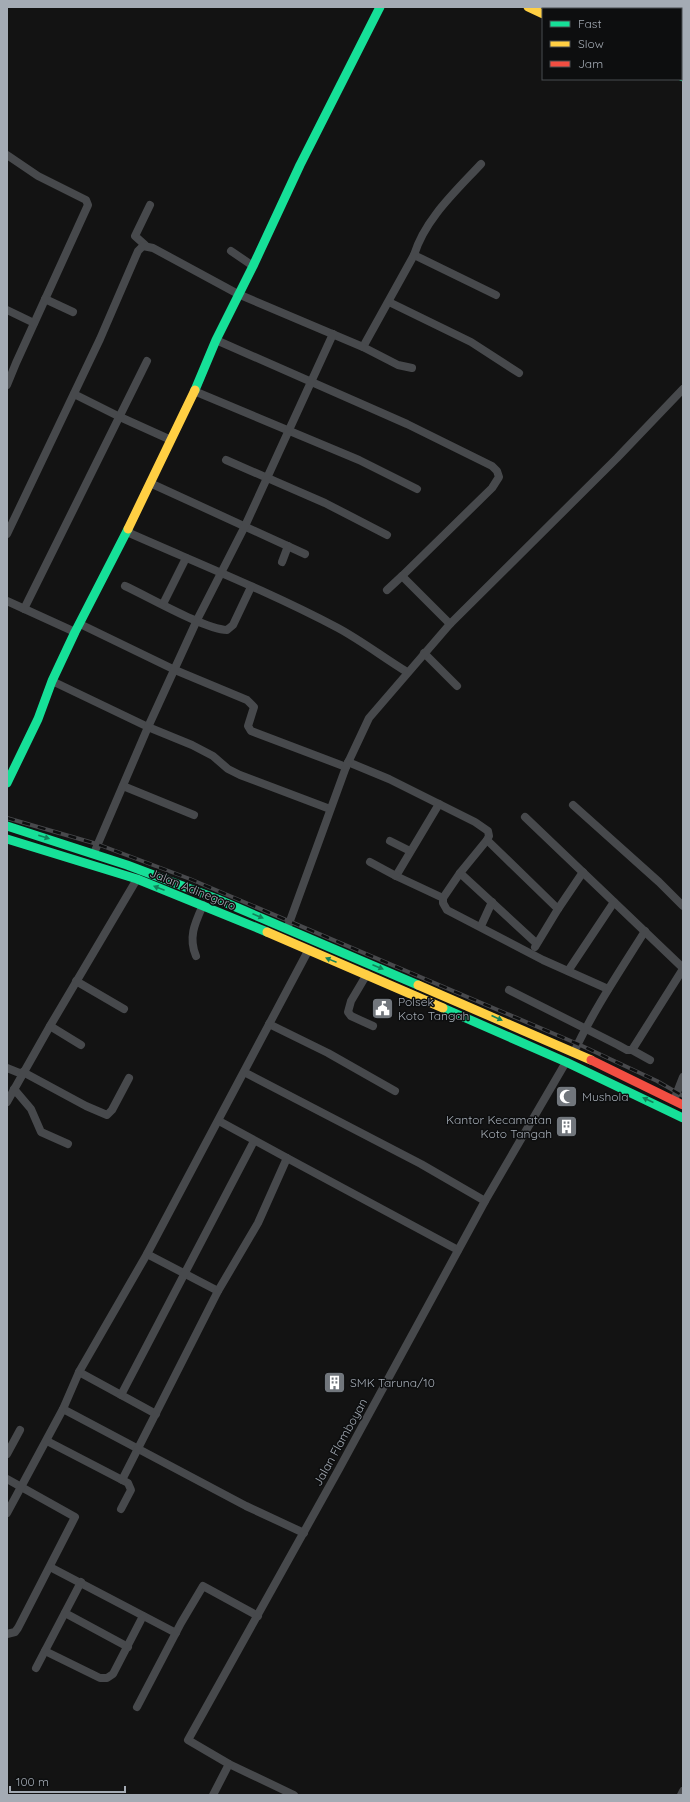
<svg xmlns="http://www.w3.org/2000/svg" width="690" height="1802" viewBox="0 0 690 1802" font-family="Quicksand,sans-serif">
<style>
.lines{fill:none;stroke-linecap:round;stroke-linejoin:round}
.street{stroke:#47494c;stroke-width:8}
.fast{stroke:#16e098;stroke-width:9}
.slow{stroke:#ffcf43;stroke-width:9}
.jam{stroke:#f24e42;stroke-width:9}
.rail-casing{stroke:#48494c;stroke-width:4}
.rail{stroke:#0d0e0f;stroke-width:2.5;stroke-dasharray:8;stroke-linecap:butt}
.oneway{fill:#12825a}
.labels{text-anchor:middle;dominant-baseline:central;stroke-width:3;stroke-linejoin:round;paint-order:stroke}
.street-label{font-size:12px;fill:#a4abb4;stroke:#0d0e0f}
.poi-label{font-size:12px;fill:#a4abb4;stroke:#0d0e0f;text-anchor:start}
</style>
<rect width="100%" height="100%" fill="#131313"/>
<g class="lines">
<!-- street -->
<g class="street">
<path d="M7,155L38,176L86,200L88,205L16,363L7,385"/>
<path d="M145,245L135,236L150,205"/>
<path d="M231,251L253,266"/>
<path d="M414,255L496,295"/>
<path d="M45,299L73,312"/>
<path d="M389,302L471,342L519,373"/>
<path d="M7,310L34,323"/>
<path d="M216,340L407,424L492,466L497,471L499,477L492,488L402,576"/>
<path d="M363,347L414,255C425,219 456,191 481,164"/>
<path d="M194,391L359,460L417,489"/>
<path d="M74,394L120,417L171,440"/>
<path d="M226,460L325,503L387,535"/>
<path d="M150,483L305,554"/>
<path d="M127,532C197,563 270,592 338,628C362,641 384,658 407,672"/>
<path d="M7,534L100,339L138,251L143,246L153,248L238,294L363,347L398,365L412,368"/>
<path d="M282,562L288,546"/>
<path d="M125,586C149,597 204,629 227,630L233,625L251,587"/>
<path d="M387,590L402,576L450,624"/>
<path d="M7,601L75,632"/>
<path d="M163,604L186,558"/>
<path d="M24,609L147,361"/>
<path d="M80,624L175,670L247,700L254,707L248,726L251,731L346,767"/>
<path d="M424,653L457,686"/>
<path d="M52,681L148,727L192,745L213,756L228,769L240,775L330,809"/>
<path d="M348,762L389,779L475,822L488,831L489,836L487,840L460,873L443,898V903L447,910L543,960L608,989"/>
<path d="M123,786L194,815"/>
<path d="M439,804L396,876L443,898"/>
<path d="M573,805L659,882L683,906"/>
<path d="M525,817L683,968"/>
<path d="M487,840L558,909"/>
<path d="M390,841L410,851"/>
<path d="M94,853L148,727L197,620L245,526L333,334"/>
<path d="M370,862L396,876"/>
<path d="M460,873L536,943"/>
<path d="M481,926L492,902"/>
<path d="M287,929L346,767L369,718L450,624L617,458L683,389"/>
<path d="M535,947L558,909L583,872"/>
<path d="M196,956C188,937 195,923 203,905"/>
<path d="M568,971L614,902"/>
<path d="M367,974L351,1001L348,1012L351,1016L373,1026"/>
<path d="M76,981L124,1009"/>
<path d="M509,990L618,1045L627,1050H632L683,969"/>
<path d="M269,1024L328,1053L395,1091"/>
<path d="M50,1026L81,1045"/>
<path d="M632,1050L650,1060"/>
<path d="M574,1052C594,1009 620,971 645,931"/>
<path d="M7,1068L22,1074"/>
<path d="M23,1072L86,1106L107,1115L112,1110L129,1078"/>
<path d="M244,1072L421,1164L485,1201"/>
<path d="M14,1089L31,1109L41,1132L68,1144"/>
<path d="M674,1100L683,1077"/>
<path d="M7,1102L50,1026L137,879"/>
<path d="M287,1158L458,1250"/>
<path d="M147,1254L218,1291"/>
<path d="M79,1372L156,1414"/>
<path d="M121,1395L254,1141"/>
<path d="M63,1409L246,1506L304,1533"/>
<path d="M47,1441L128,1483L131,1490L121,1509"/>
<path d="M7,1454L20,1430"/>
<path d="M7,1479L75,1517L18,1628L15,1632L7,1634"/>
<path d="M122,1480L218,1291L258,1223L287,1158L219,1121"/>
<path d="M7,1513L63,1409L79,1372L147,1254L308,951"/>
<path d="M50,1567L176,1633"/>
<path d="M65,1613L128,1647"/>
<path d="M45,1651L100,1678H107L113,1674L143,1616"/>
<path d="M36,1668L81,1582"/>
<path d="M137,1707L181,1623L203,1586L258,1616"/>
<path d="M229,1764L294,1795"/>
<path d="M213,1795L229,1764L188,1740L339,1469L485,1201L566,1062"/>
<path d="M681,1795L683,1791"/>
</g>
<!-- fast -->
<g class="fast">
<path d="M552,7L556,9"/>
<path d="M681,64L683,65"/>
<path d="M681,76L683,77"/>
<path d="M195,390L216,340L253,266L300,165L380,7"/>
<path d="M7,783L38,719L52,681L75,632L128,529"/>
<path d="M7,826L127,865L217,899L418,985"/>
<path d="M7,839L137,879L267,932"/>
<path d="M443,1008L566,1062L683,1118"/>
</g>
<!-- slow -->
<g class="slow">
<path d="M528,7L543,14"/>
<path d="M128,529L195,390"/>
<path d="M267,932L443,1008"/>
<path d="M418,985L591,1060"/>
</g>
<!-- jam -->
<path class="jam" d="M591,1060L683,1105"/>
<defs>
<path id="rail" d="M7,818L97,844L190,879L578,1044L657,1081L683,1096"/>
</defs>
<!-- rail casing -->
<use href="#rail" class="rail-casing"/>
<!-- rail -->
<use href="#rail" class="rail"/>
</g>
<!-- one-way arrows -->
<defs><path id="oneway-solid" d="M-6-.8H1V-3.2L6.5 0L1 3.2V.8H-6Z"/></defs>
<g class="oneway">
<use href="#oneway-solid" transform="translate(44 837) rotate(18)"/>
<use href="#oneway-solid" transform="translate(159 888) rotate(-159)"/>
<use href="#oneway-solid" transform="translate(258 916) rotate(23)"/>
<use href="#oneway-solid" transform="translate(331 960) rotate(-158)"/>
<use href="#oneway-solid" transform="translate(378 967) rotate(23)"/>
<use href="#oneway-solid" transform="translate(497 1018) rotate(24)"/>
<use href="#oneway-solid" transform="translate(648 1100) rotate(-155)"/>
</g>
<!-- icons -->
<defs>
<symbol id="civic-square" viewBox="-11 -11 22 22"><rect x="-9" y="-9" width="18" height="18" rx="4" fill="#71767c" stroke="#0d0e0f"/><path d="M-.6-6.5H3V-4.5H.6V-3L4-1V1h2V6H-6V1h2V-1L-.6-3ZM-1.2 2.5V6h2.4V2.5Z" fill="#fff"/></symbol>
<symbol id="mosque-square" viewBox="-11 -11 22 22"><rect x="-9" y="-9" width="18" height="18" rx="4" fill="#71767c" stroke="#0d0e0f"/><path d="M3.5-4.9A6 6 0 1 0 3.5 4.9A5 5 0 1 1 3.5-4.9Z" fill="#fff"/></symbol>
<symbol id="building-square" viewBox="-11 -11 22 22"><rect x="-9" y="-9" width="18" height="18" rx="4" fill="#71767c" stroke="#0d0e0f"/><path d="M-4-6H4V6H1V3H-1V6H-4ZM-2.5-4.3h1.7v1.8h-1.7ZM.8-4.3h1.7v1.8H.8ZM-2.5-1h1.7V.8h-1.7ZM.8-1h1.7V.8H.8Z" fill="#fff"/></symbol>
</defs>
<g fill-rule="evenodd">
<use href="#civic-square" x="370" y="996" width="25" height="25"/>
<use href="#mosque-square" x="554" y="1084" width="25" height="25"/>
<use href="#building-square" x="554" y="1114" width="25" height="25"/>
<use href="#building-square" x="322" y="1370" width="25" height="25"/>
</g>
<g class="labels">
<!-- street labels -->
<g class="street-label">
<text transform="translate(193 889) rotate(22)">Jalan Adinegoro</text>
<text transform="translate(340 1442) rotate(-61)">Jalan Flamboyan</text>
</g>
<!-- poi labels -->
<g class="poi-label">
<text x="398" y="1001">Polsek<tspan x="398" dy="14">Koto Tangah</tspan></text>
<text x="582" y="1096">Mushola</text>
<text x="552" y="1119" text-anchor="end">Kantor Kecamatan<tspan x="552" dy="14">Koto Tangah</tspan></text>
<text x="350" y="1382">SMK Taruna/10</text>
</g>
</g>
<!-- border -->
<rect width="690" height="1802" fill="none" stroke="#a4abb4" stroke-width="16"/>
<!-- legend -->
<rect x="542" y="8" width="140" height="72" fill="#0d0e0f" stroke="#494d51"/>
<rect x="550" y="21" width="20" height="6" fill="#16e098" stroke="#494d51"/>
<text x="578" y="28" font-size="12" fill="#a4abb4">Fast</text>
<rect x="550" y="41" width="20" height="6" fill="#ffcf43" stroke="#494d51"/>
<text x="578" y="48" font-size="12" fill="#a4abb4">Slow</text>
<rect x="550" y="61" width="20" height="6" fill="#f24e42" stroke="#494d51"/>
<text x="578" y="68" font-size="12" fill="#a4abb4">Jam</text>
<!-- scale -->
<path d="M10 1786v6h115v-6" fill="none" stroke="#a4abb4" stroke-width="2"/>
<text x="16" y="1786" font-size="12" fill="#a4abb4" stroke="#0d0e0f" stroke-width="3" paint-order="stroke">100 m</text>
</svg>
